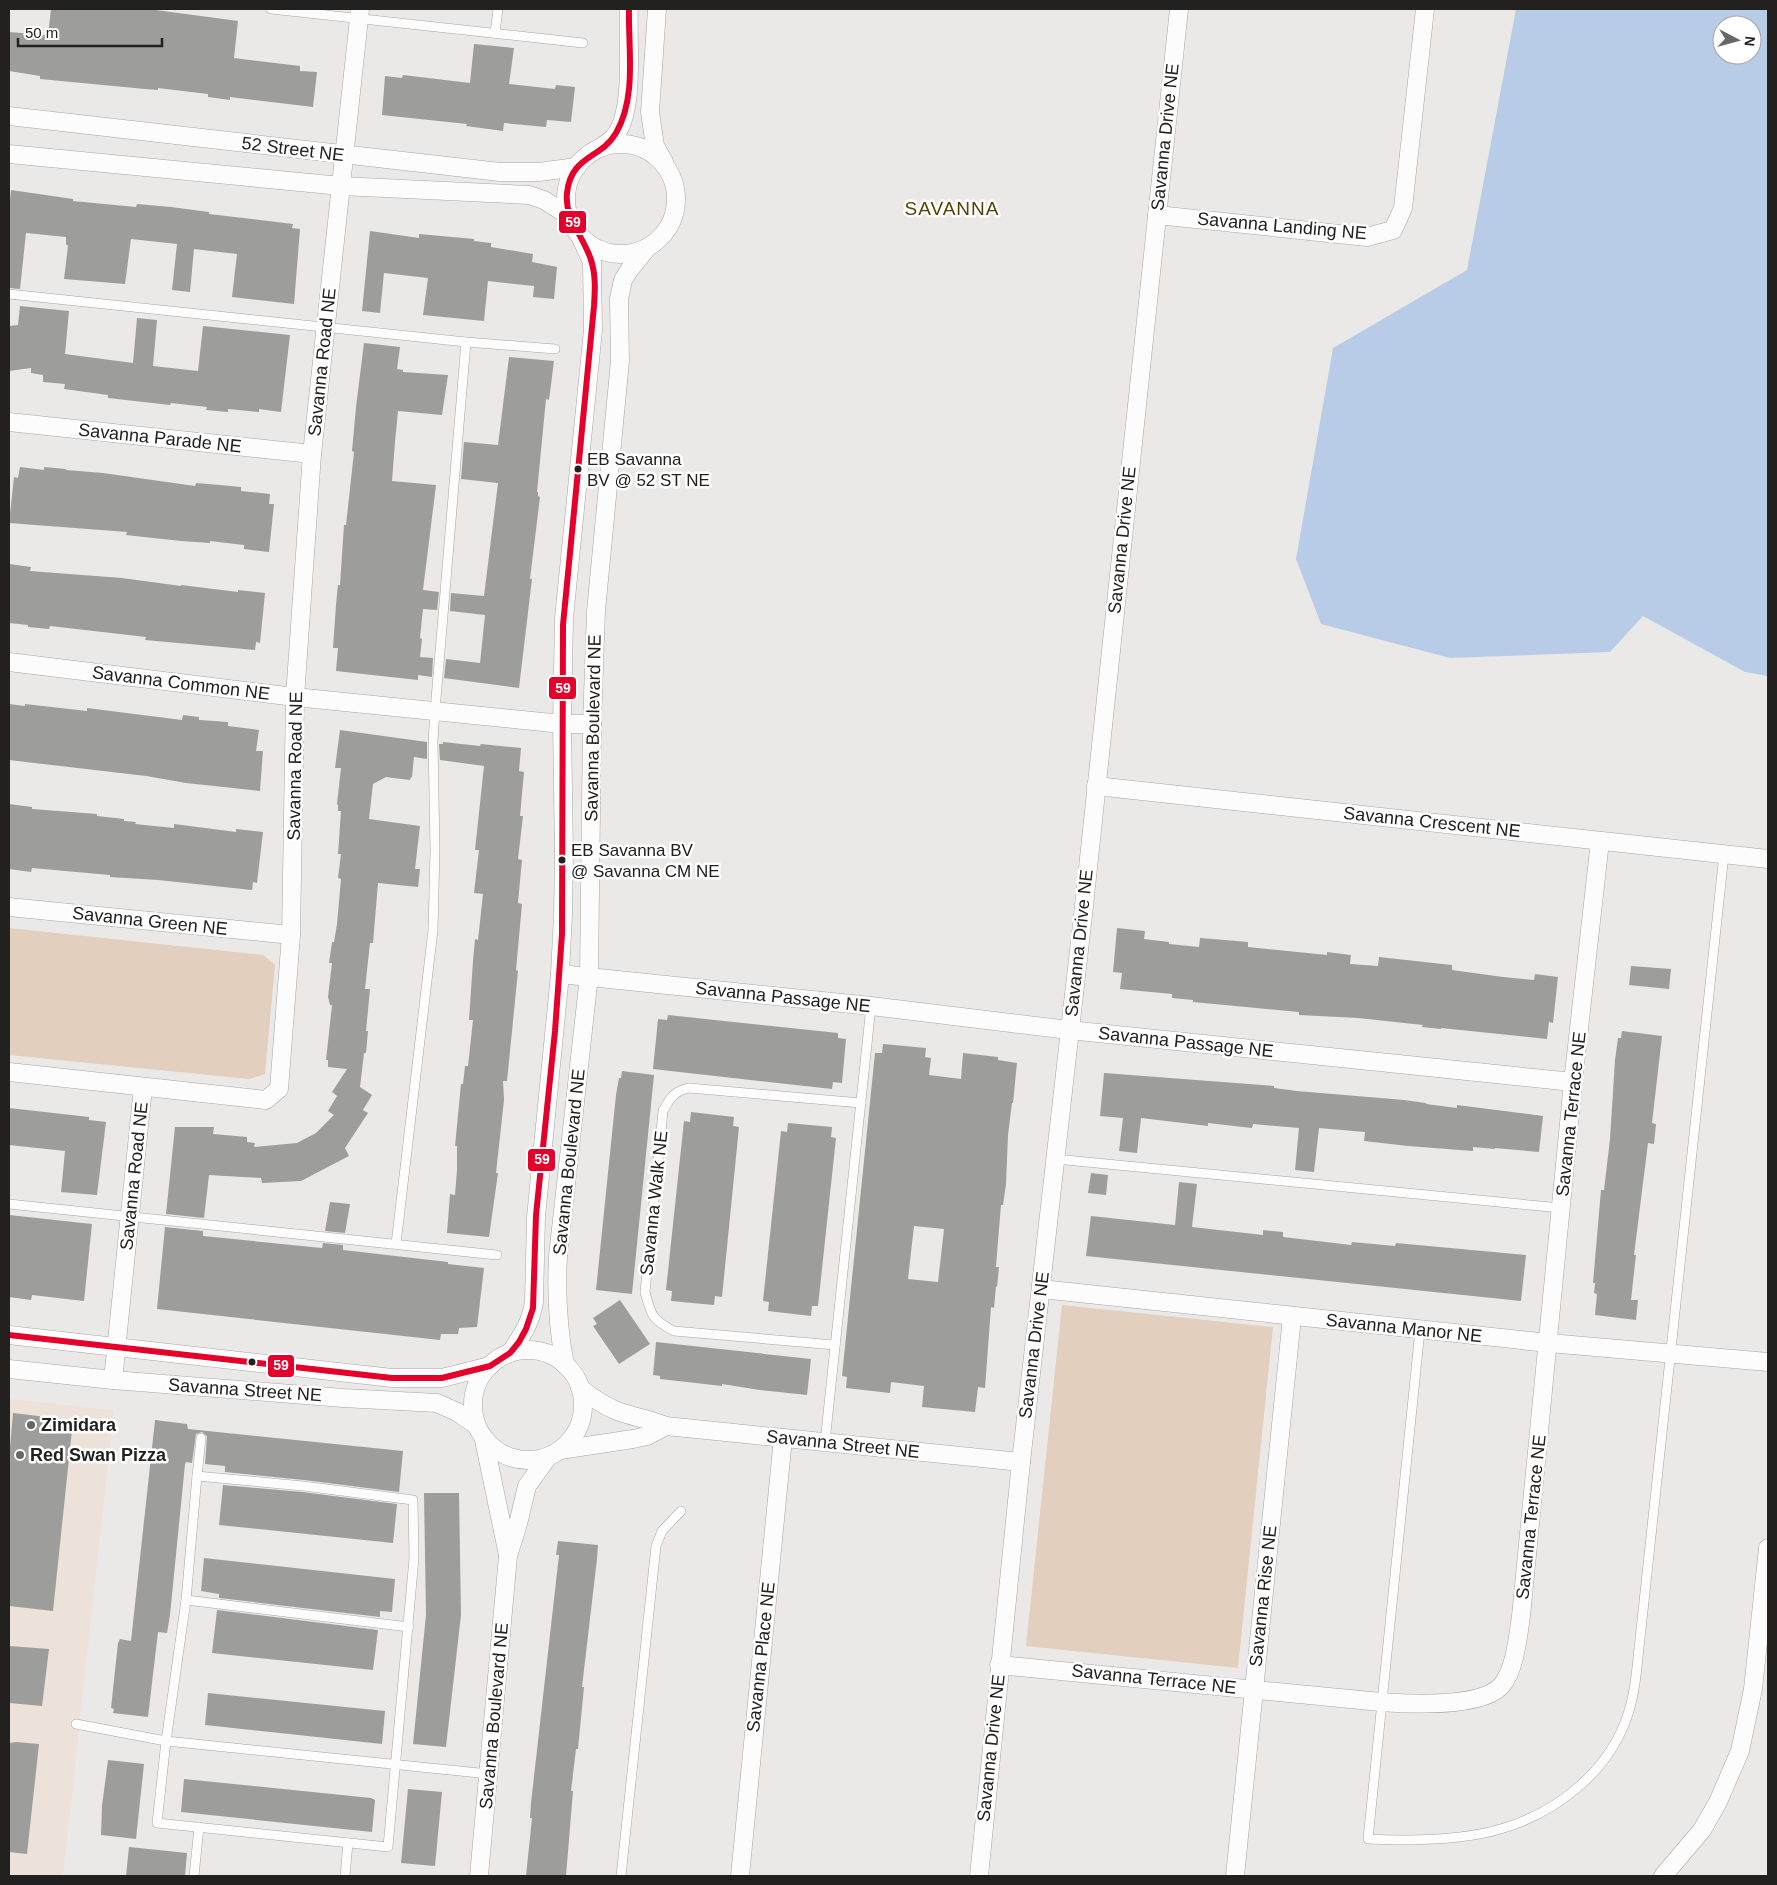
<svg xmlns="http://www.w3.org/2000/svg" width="1777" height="1885" viewBox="0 0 1777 1885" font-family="Arial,sans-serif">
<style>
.commercial{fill:#ede2d9}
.green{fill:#e2cfbd}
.water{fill:#b9cce7;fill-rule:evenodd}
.building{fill:#9d9d9c;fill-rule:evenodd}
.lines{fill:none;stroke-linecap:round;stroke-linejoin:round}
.lane-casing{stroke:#a8a6a5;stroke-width:10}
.street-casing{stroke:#a8a6a5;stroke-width:19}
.lane{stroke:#fcfcfc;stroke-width:9}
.street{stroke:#fcfcfc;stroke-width:18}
.bus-1-casing{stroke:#fff;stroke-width:10}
.bus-1{stroke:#e4002b;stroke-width:6}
.bus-dot{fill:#222120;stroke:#fff;stroke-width:2}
.poi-dot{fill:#686766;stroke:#fff;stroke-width:2}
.labels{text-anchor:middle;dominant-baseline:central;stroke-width:5;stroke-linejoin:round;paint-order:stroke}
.bus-label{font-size:17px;fill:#222120;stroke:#fff;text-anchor:start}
.street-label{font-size:18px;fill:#222120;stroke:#fff}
.poi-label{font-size:18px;font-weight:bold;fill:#222120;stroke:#fff;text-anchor:start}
.neighbourhood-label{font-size:19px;letter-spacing:1px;fill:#584100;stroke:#fff}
.line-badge{stroke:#fff;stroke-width:2}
.badge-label{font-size:14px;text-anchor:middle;font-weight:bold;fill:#fff}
</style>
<rect width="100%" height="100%" fill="#ebe9e8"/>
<!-- commercial -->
<path class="commercial" d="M9,1399L114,1410L63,1876H9Z"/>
<!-- green -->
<g class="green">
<path d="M9,928L263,955L275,965L265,1074L249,1079L9,1055Z"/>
<path d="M1062,1305L1273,1327L1238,1668L1026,1646Z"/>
</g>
<!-- water -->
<path class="water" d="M1516,9H1768V676L1745,672L1643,616L1610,652L1450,658L1321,624L1296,559L1333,348L1467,270ZM1722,25H1752V55H1722Z"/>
<!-- building -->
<g class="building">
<path d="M51,9L156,10L238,21L234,58L300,66V71L317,72L313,107L230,97V100L208,97V94L158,88V90L145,89L40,79V76L9,71V32L48,35Z"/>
<path d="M474,44L514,48L509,84L555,89L556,85L575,87L571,122L547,120L546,127L504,123L503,131L466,126L467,124L382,115L385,76L402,78L403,75L470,83Z"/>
<path d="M11,190L73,199V201L136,207L137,204L171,207L209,212V214L293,224L292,228L300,229L294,304L232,297L237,254L194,249L190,292L172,290L177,244L131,239L125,284L64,279L68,246L66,244V237L26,233L20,289L9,288V210Z"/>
<path d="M370,231L419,238V234L474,239V241L491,243V247L533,254L532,262L557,267L554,299L533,297L534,286L488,281L484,321L423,315L428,278L384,273L380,313L362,311Z"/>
<path d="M20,306L69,311L65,354L133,363L137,318L157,320L153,366L198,371L203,326L290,335L281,412L259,409V412L228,409V412L206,410L207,407L171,403L170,405L108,398V395L64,389L65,384L43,382V375L31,373V368L9,371V326L18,325Z"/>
<path d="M364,343L400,347L397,369L403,370V372L448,375L442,415L398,411L395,442L392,481L436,485L423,590L439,592L437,610L423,609L420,638L422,639L420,657L433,658L432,677L418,675V680L336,671L338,648H333L336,605L338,585H340L344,525H346L354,452L352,451L356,407Z"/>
<path d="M509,357L554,361L549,400L546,399L537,492H538V496L540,497L530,579H532L519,688L444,678L446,659L480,663L485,615L450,611L451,593L484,596L498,483L461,479L464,442L498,445Z"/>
<path d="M20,467L44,470V467L66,469V470L103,473L195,486L196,483L220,485L241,487V491L270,494L269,504H274L269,552L244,549V545L210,541V543L181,541L126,535L127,532L9,523L14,477L18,478Z"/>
<path d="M9,564L31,567L30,571L122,578L181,586V585L238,592V590L265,593L260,643L256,642L255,650L145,640L146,637L50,626L49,629L28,627V625L9,623Z"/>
<path d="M9,704L25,706V704L87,711V708L182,720L183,715L199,717V720L228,722V726L259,730L256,751H263L260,791L186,783L146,776L9,760Z"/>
<path d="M340,730L427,742V759L414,757L412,777H411L410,780L386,777L373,784L369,819L420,826L415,869H420L418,887L378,883L373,943H370L365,989H370L366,1031H368L366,1053H364L360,1087L372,1095L363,1110L368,1113L345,1148L349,1156L301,1181L262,1183L261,1178L209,1175L204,1218L166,1214L175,1127H214L213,1134L247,1137V1142L255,1143L254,1147L297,1143L316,1133L334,1115L328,1111L337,1096L332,1092L347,1069L328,1067V1060H326L332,1005H330L328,997L332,963H329L332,942H334L337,924L340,890L341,879L338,878L341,854H338L341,811H338V805L337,804L341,768H335Z"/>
<path d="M443,742L480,746L481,744L521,748L519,771L524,772L520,816H523L518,859L522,860L518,902V903L522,904L516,970L518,971L507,1081H503L504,1100L496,1173H498L489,1237L447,1233L450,1194L455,1195L457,1170V1146H455L461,1084H463L465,1066H468L473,1020H469L473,961L475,939L478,940L483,894L474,893L479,850H475L484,766L440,760L439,744H443Z"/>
<path d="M9,804L32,807V809L97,814V816L124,819V821L136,822L135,824L174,828V824L236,832V829L263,832L257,883L253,882L252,890L158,880L110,877V875L32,868L31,872L9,869Z"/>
<path d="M1117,928L1145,931L1144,939L1169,942V944L1199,947L1200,938L1225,940L1248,942V947L1327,955V952L1351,955L1350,964L1378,966L1379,957L1452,965V970L1503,977L1534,980L1535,974L1558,977L1553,1023L1549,1022L1547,1039L1441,1028V1029L1422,1027L1423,1025L1358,1018L1299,1015V1012L1193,1002V1000L1172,998V994L1120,989L1122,973L1113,972Z"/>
<path d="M1631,966L1671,969L1669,989L1629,985Z"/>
<path d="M668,1015L838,1033V1038L846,1039L842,1083L833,1082L832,1089L653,1069L658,1019L667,1020Z"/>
<path d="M1622,1031L1662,1036L1652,1123L1656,1124L1654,1144L1648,1143L1634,1255H1636L1631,1300H1638L1636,1320L1595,1315L1597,1294L1594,1293L1595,1283H1593L1601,1190H1604L1610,1139L1615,1060L1618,1038H1621Z"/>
<path d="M883,1044L926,1048L925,1057L931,1058L929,1075L961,1079L963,1053L998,1057V1060L1017,1063L1013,1103H1012L1008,1135L1006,1184L1003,1205H1001L998,1241L996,1267H999L997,1287L996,1286L994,1308L991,1307L985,1388L978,1387L975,1412L922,1407L924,1386L891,1382L890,1393L846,1388L847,1377L842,1376L875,1053H882ZM914,1226L944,1229L938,1282L908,1279Z"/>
<path d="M622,1071L654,1075L632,1294L596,1290L616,1095L619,1078H621Z"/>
<path d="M1104,1073L1274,1086V1088L1297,1091L1404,1100L1426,1103V1104L1457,1108V1105L1543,1116L1539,1152L1495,1148V1149L1473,1147V1151L1408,1146L1364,1141L1365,1132L1319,1128L1314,1172L1295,1170L1299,1128L1253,1124L1252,1128L1208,1123V1126L1141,1118L1137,1153L1119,1151L1123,1118L1100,1116Z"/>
<path d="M9,1108L89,1117V1120L106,1122L97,1195L61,1192L65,1151L9,1145Z"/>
<path d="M691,1112L734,1117L733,1126L739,1127L722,1297L715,1296L714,1305L671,1301L672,1291L666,1290L684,1121L690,1122Z"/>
<path d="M788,1123L832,1127L831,1137L836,1138L818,1306H812L811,1316L768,1311L769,1302L763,1301L781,1131L787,1132Z"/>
<path d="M1091,1173L1108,1175L1106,1195L1088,1193Z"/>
<path d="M1179,1182L1197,1184L1192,1227L1263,1235V1230L1283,1232V1237L1351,1245L1352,1242L1395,1246L1396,1243L1526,1255L1521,1301L1086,1256L1091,1216L1175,1225Z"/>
<path d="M330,1202L350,1204L345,1233L325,1231Z"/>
<path d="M9,1215L92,1224L84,1301L32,1295L31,1300L9,1297Z"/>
<path d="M165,1227L203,1231V1236L322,1248L323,1243L343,1245V1250L448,1262V1264L484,1268L477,1327L459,1328L458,1334H441L440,1340L157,1309Z"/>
<path d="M620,1300L650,1344L619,1364L593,1326L597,1324L593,1318Z"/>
<path d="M656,1342L811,1359L807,1395L760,1390L722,1384V1386L660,1379V1376L653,1375Z"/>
<path d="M13,1413L73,1420L53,1611L9,1606V1459Z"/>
<path d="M155,1420L187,1424L188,1429L403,1451L399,1492L304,1480L225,1472V1466L205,1464L207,1436L202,1432L196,1434L192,1463L186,1462L185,1464L170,1615L167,1633L158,1632L148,1717L113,1713L114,1709L111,1708L118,1643L120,1639L131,1641Z"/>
<path d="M223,1485L302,1492L397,1504L393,1543L219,1525Z"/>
<path d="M424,1493H459L461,1615L446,1747L413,1744L426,1615Z"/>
<path d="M558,1541L598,1545L597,1559L582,1687H584L578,1749H576L571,1791H573L566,1876H526L532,1818H530L531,1803L559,1555H556Z"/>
<path d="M204,1558L395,1579L392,1612L380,1611V1617L219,1598V1594L201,1591Z"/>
<path d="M217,1610L378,1630L373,1670L212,1653Z"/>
<path d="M9,1646L49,1649L42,1706L9,1703Z"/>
<path d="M208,1693L385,1711L382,1744L205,1725Z"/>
<path d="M16,1742L39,1744L27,1854L9,1852V1743Z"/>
<path d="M108,1760L144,1764L136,1839L101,1835L102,1806Z"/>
<path d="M184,1779L371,1798L375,1800L372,1832L181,1812Z"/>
<path d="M408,1789L442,1792L435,1866L401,1863Z"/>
<path d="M129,1847L187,1853L185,1876H126Z"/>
</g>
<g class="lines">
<defs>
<g id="lane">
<path d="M271,9L583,43"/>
<path d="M495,33L498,9"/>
<path d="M9,294L466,342L555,349"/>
<path d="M1055,1159L1561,1208"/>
<path d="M9,1204L497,1255"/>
<path d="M396,1244L433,930L435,850L433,741L435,711L466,342"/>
<path d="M1420,1330L1368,1839C1411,1841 1463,1841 1504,1828C1559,1811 1610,1770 1628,1714C1636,1690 1637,1664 1640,1639L1724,854"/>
<path d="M835,1345L674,1331C652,1320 651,1315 645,1292L663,1111C670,1098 674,1091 689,1088L861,1103"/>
<path d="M825,1442L871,1006"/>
<path d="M197,1476L303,1486L413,1500L414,1558L388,1847L157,1823L166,1741L186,1600Z"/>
<path d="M197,1476L201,1438"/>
<path d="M186,1600L409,1627"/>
<path d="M76,1724L166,1741L489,1774"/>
<path d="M194,1876L199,1827"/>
<path d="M345,1876L348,1843"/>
<path d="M621,1876L656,1546L662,1531L681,1511"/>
</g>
<g id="street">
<path d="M657,9L650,112L655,146L664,162"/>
<path d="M9,116L500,172H539L577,167"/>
<circle cx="621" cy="199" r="55"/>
<path d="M600,148C604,145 609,142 613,138C636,114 627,42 629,9"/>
<path d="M9,154L341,186L529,195L544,200L569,216"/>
<path d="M1157,215L1367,237L1393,230L1403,208L1425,9"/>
<path d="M9,422L312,454"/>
<path d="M9,662L295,697L562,724H592"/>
<path d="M1096,786L1768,859"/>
<path d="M9,907L291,935"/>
<path d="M560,974L871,1006L1069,1030L1573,1082"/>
<path d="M9,1072L266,1100L279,1089L291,935L295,697L312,454L360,9"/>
<path d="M1041,1289L1549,1343L1768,1362"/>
<path d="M9,1335L392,1378H442L490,1366"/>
<circle cx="528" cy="1405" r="55"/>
<path d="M510,1353C522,1336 531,1322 534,1302L536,1217L560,974L563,915L564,855L562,724L564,618L593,330L592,262L580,236"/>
<path d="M565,1365C558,1329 556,1293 558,1256L589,976L592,724L596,611L620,361L619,299L623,280L630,269L647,248"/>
<path d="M9,1369L113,1380L343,1398L437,1403L457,1412L476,1425"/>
<path d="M113,1380L143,1087"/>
<path d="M580,1388C592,1398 603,1405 617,1411C633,1417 650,1419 666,1426L1021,1462"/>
<path d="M484,1440L508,1555"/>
<path d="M560,1450L633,1439L647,1436L666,1426"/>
<path d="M999,1665L1381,1702C1409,1704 1481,1708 1501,1686C1515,1671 1518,1636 1521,1616L1573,1082L1600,841"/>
<path d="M479,1876L508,1556L518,1524L527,1486L548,1457"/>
<path d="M740,1876L783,1438"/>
<path d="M979,1876L1021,1462L1083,915L1179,9"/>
<path d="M1235,1876L1292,1317"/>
<path d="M1663,1876L1702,1830L1718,1802L1740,1751L1753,1689L1768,1548"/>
</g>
</defs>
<!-- lane casing -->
<use href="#lane" class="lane-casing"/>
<!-- street casing -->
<use href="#street" class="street-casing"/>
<!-- lane -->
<use href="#lane" class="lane"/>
<!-- street -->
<use href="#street" class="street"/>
<defs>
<path id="bus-1" d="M9,1335L392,1378H442L490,1366L510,1353L519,1342L526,1329L533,1308L536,1215L555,1031L562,934L563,625L594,306C595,291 596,275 591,260C584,237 564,218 567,193C571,155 601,159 616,133C637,97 628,49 629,9"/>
</defs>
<!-- bus-1 casing -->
<use href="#bus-1" class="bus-1-casing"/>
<!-- bus-1 -->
<use href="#bus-1" class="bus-1"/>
</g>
<!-- markers -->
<g class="bus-dot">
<circle cx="578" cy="469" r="4.5"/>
<circle cx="562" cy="860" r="4.5"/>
<circle cx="252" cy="1362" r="4.5"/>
</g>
<g class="poi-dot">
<circle cx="31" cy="1425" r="5"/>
<circle cx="20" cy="1455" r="5"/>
</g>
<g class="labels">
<!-- bus labels -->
<g class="bus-label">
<text x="587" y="459">EB Savanna<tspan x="587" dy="21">BV @ 52 ST NE</tspan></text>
<text x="571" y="850">EB Savanna BV<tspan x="571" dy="21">@ Savanna CM NE</tspan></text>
</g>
<!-- street labels -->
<g class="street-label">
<text transform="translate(1165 137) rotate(-84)">Savanna Drive NE</text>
<text transform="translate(293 149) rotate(7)">52 Street NE</text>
<text transform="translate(1282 226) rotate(5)">Savanna Landing NE</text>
<text transform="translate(322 362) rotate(-84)">Savanna Road NE</text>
<text transform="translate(160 438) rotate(6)">Savanna Parade NE</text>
<text transform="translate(1122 540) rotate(-84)">Savanna Drive NE</text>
<text transform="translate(181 683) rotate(7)">Savanna Common NE</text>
<text transform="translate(593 728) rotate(-89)">Savanna Boulevard NE</text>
<text transform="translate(295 766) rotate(-89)">Savanna Road NE</text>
<text transform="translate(1432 822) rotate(6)">Savanna Crescent NE</text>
<text transform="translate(150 921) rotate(6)">Savanna Green NE</text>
<text transform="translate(1079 943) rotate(-84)">Savanna Drive NE</text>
<text transform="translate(783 997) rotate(6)">Savanna Passage NE</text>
<text transform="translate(1186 1042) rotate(6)">Savanna Passage NE</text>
<text transform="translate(1571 1114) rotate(-84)">Savanna Terrace NE</text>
<text transform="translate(569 1162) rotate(-84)">Savanna Boulevard NE</text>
<text transform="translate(134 1176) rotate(-84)">Savanna Road NE</text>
<text transform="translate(654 1203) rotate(-84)">Savanna Walk NE</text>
<text transform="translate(1404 1328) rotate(6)">Savanna Manor NE</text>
<text transform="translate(1034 1345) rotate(-83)">Savanna Drive NE</text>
<text transform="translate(245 1390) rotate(4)">Savanna Street NE</text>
<text transform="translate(843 1444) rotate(6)">Savanna Street NE</text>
<text transform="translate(1531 1517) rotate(-84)">Savanna Terrace NE</text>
<text transform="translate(1263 1596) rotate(-84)">Savanna Rise NE</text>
<text transform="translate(761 1657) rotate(-84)">Savanna Place NE</text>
<text transform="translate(1154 1679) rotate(6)">Savanna Terrace NE</text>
<text transform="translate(494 1716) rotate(-85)">Savanna Boulevard NE</text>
<text transform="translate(991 1748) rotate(-84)">Savanna Drive NE</text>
</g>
<!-- poi labels -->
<g class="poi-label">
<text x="41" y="1425">Zimidara</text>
<text x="30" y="1455">Red Swan Pizza</text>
</g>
<!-- neighbourhood labels -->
<g class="neighbourhood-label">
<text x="952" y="208">SAVANNA</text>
</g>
</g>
<g class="line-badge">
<rect x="558" y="210" width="29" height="24" rx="5" fill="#e4002b"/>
<rect x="548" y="676" width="29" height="24" rx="5" fill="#e4002b"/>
<rect x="527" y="1148" width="29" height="24" rx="5" fill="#e4002b"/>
<rect x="267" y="1354" width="28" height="24" rx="5" fill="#e4002b"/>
</g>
<g class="badge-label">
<text x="573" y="227">59</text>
<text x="563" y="693">59</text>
<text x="542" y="1164">59</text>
<text x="281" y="1370">59</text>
</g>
<!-- border -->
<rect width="1777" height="1885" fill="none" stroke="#222120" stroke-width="20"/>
<!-- north arrow -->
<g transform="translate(1737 40) rotate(96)"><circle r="24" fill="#ffffff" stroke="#a7a6a6"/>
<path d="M0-4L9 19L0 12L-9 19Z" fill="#686766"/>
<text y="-8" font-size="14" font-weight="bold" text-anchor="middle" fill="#222120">N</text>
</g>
<!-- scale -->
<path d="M18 38v8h144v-8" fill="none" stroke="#222120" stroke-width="2.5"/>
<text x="25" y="38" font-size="15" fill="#222120" stroke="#ffffff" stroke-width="4" paint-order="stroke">50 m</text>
</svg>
